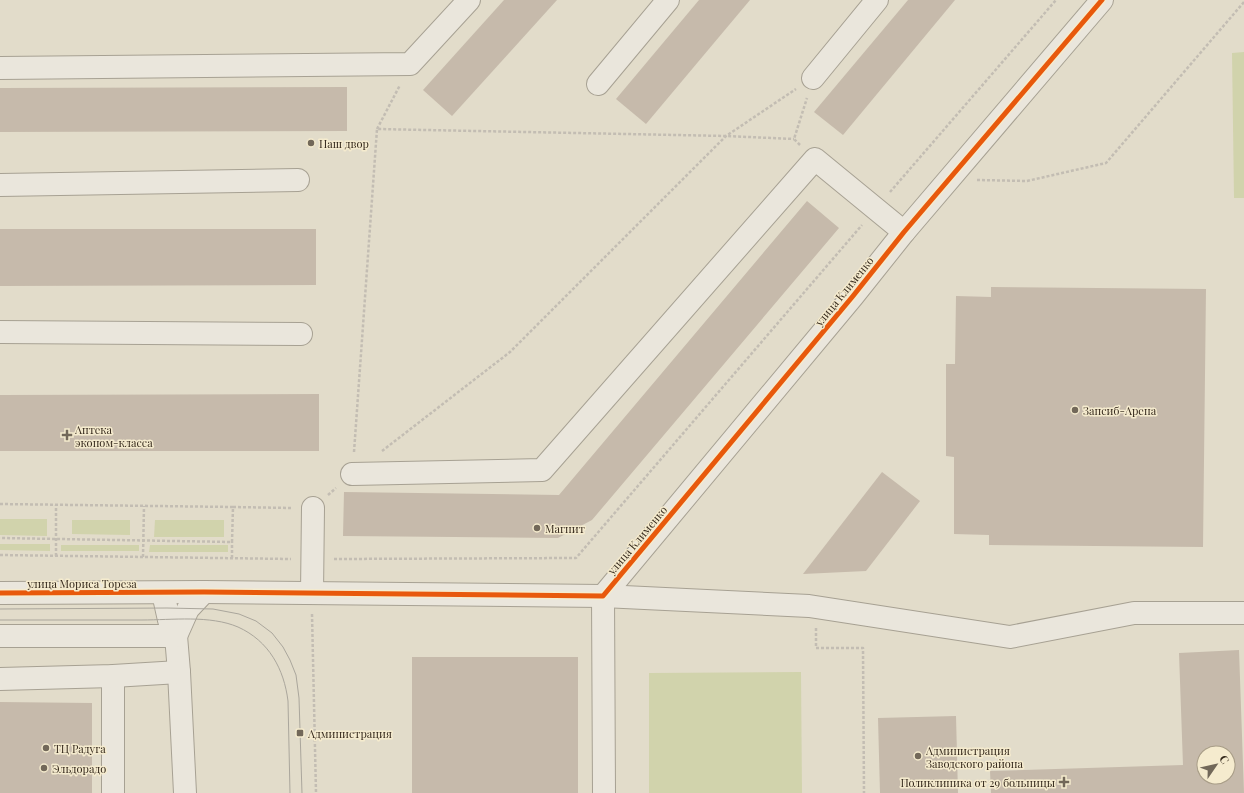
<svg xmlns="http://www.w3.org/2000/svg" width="1244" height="793" viewBox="0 0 1244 793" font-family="'Playfair Display',serif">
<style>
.green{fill:#d1d3ac}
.building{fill:#c6baab;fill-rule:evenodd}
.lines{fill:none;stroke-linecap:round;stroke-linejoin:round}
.minor-casing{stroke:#a7a193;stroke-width:24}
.path{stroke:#c3bdb3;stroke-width:2.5;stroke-dasharray:3 2;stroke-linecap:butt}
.minor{stroke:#eae6dc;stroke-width:22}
.tram{stroke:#aaa69c;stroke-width:1}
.cycleway-casing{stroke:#f5ebce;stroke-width:8}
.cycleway{stroke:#e8590c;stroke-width:5}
.poi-dot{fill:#726859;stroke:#f5ebce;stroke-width:1.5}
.labels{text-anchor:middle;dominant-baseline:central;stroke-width:3;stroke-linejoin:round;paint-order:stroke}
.poi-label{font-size:11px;fill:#35291c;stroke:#f5ebce;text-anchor:start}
.street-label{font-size:11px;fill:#35291c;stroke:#f5ebce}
</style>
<rect width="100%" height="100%" fill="#e2dcca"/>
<!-- green -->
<g class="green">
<path d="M1244,52V198H1234L1232,53Z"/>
<path d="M0,519H47V536L0,535Z"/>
<path d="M72,520H130V535L72,534Z"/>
<path d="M155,520H224V537H154Z"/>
<path d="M0,544H50V551L0,550Z"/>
<rect x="61" y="545" width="78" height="6"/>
<path d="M150,545H228V552H149Z"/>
<path d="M801,672L802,793H649V673Z"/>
</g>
<!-- building -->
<g class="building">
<path d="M504,0H557L452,116L423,90Z"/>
<path d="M699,0H750L646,124L616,99Z"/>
<path d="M908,0H955L843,135L814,112Z"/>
<path d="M347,87V131L0,132V88Z"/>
<path d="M807,201L839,228L592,520L558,538L343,536L344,492L559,495Z"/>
<path d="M0,229H316V285L0,286Z"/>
<path d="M991,287L1206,289L1203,547L989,545V535L954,534V457L946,456V364H955L956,296L991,297Z"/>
<path d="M319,394V451H0V395Z"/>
<path d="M882,472L920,501L866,571L803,574Z"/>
<path d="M1239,650L1244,793H991L990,771L1183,765L1179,653ZM1204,753H1228V777H1204Z"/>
<rect x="412" y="657" width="166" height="136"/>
<path d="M0,702L92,703V793H0Z"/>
<path d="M956,716L958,793H880L878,718Z"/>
</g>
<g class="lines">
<defs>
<g id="minor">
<path d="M0,68L410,64L469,0"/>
<path d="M813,78L877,0"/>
<path d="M598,84L668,0"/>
<path d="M0,185L298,180"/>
<path d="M0,332L301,334"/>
<path d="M352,474L542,470L815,159L904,232"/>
<path d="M0,593L204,592L603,596L809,606L1010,637L1134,613H1244"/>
<path d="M163,593L169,620L176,636L179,672L185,793"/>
<path d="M312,593L313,508"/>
<path d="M603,596L853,296L904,232L1102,0"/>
<path d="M603,596L604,793"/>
<path d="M0,636H176"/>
<path d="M176,636L188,609L204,592"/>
<path d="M113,676V793"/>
<path d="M0,679L113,676L179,672"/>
</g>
</defs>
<!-- minor casing -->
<use href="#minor" class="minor-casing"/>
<!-- path -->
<g class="path">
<path d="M377,129L400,85"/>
<path d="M800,145L794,139L807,98"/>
<path d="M977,180L1027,181L1106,163L1244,2"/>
<path d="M890,192L1056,0"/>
<path d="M382,451L510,352L726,136L796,89"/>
<path d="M354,452L377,129L726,136L794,139"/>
<path d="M328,495L336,488"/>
<path d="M0,504L233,507L232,542L0,538"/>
<path d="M233,507L292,508"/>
<path d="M0,555L291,559"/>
<path d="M56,556V505"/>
<path d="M143,557L144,506"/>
<path d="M232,558V542"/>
<path d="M334,559L576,558L862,225"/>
<path d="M312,614L316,793"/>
<path d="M816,628V648H863L864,793"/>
</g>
<!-- minor -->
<use href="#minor" class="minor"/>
<!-- tram -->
<g class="tram">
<path d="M0,609L167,608L213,609L239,614L256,621L272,633L283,647L290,660L296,675L299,698L302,793"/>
<path d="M0,620C47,620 95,620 142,620C172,620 210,615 238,627C269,641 284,669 288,701L290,793"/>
</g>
<defs>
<path id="cycleway" d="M0,593L204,592L603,596L853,296L904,232L1102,0"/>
</defs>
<!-- cycleway casing -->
<use href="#cycleway" class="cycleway-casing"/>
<!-- cycleway -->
<use href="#cycleway" class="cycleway"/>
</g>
<!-- markers -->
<g class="poi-dot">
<circle cx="311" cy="143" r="4"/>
<circle cx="1075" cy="410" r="4"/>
<path d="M65 429h4v4h4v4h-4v4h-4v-4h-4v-4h4z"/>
<circle cx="537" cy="528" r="4"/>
<rect x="296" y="729" width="8" height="8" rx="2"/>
<circle cx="46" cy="748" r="4"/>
<circle cx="918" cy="756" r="4"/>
<circle cx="44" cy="768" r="4"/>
<path d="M1062 776h4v4h4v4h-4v4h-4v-4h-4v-4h4z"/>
</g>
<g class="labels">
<!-- poi labels -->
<g class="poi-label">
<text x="319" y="143">Наш двор</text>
<text x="1083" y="410">Запсиб-Арена</text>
<text x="75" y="429">Аптека<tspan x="75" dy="13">эконом-класса</tspan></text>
<text x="545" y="528">Магнит</text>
<text x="308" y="733">Администрация</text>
<text x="54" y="748">ТЦ Радуга</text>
<text x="926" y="750">Администрация<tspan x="926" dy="13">Заводского района</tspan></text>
<text x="52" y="768">Эльдорадо</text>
<text x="1055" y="782" text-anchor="end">Поликлиника от 29 больницы</text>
</g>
<!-- street labels -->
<g class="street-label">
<text transform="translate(844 291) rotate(-51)">улица Клименко</text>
<text transform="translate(637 540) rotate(-50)">улица Клименко</text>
<text x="82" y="583">улица Мориса Тореза</text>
</g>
</g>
<!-- north arrow -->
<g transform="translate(1216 765) rotate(56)"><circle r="19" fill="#f5ebce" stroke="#a89d87"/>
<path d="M0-3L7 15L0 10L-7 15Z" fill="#726859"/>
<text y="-6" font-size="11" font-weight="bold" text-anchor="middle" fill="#35291c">С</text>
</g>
</svg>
